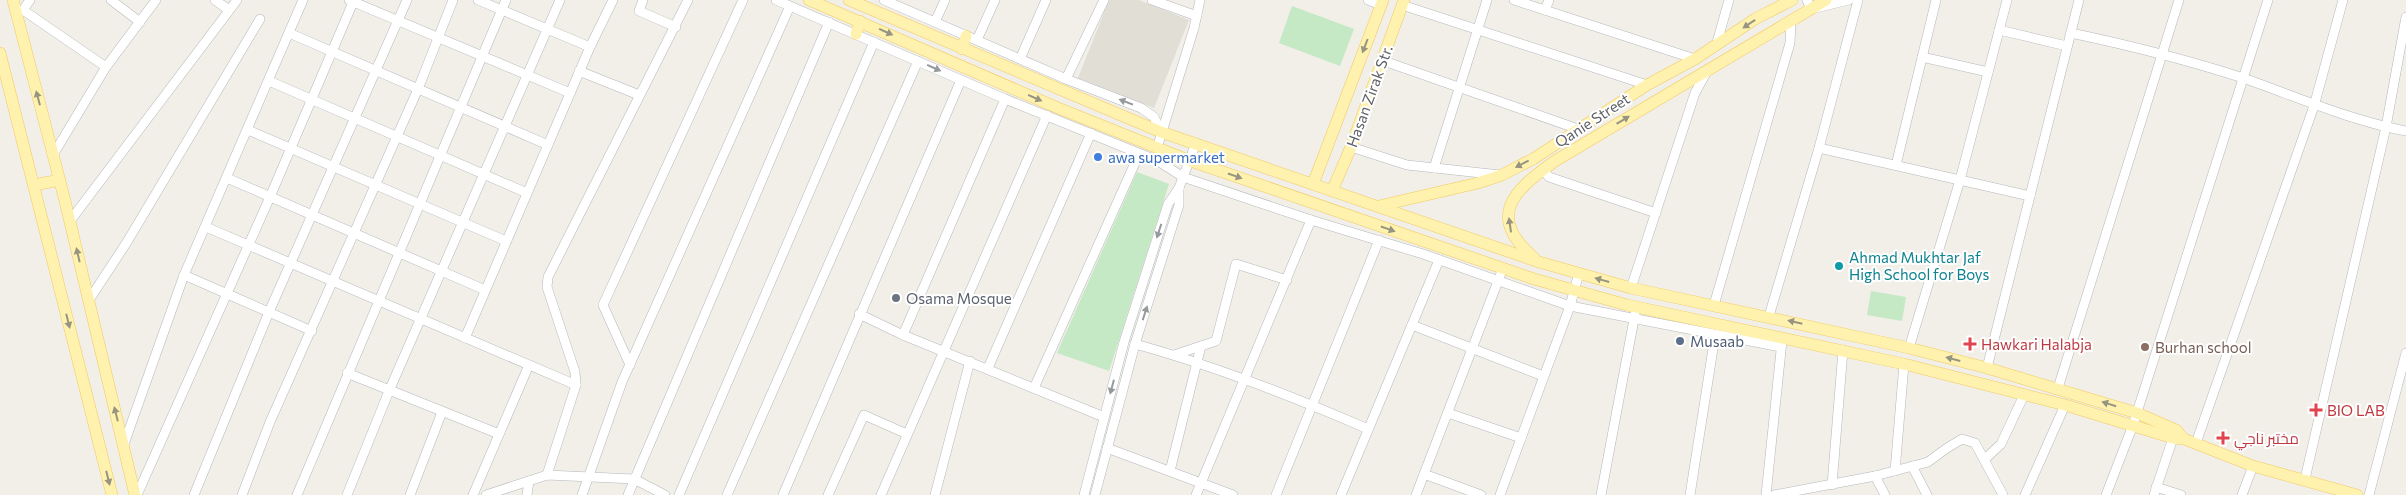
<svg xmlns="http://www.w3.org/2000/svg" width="2406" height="495" viewBox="0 0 2406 495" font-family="Commissioner,Cairo,sans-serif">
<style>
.education{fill:#e1ded6}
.green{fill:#c5e8c5}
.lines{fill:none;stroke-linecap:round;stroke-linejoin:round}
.minor-casing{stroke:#b5b8bc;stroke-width:10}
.major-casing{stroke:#f2c960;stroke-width:12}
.minor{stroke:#fff;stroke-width:9}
.major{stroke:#fff2af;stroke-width:11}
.oneway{fill:#979581}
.oneway2{fill:#979a9d}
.shop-dot{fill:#3f7fe0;stroke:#fff;stroke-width:2}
.culture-dot{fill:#0f9aa8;stroke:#fff;stroke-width:2}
.worship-dot{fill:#6b7280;stroke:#fff;stroke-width:2}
.service-dot{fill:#5c6f8a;stroke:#fff;stroke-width:2}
.health-dot{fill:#e0444e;stroke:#fff;stroke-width:2}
.education-dot{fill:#8d6e63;stroke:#fff;stroke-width:2}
.labels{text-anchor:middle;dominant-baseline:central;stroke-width:4;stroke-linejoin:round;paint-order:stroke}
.street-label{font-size:15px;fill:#5f6368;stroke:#fff}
.shop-label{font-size:15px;fill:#366cbe;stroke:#fff;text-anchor:start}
.culture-label{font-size:15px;fill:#0d838f;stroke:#fff;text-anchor:start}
.worship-label{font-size:15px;fill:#5b616d;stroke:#fff;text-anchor:start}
.service-label{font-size:15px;fill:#4e5e75;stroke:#fff;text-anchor:start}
.health-label{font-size:15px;fill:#be3a42;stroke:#fff;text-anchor:start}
.education-label{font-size:15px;fill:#785e54;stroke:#fff;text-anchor:start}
</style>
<rect width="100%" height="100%" fill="#f1efe8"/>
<!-- education -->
<path class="education" d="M1109,0H1139L1189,20L1154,108L1078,78Z"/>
<!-- green -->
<g class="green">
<path d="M1292,6L1354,29L1340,66L1279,43Z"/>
<path d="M1137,172L1169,184L1109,371L1057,353Z"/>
<path d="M1871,291L1906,297L1902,321L1867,315Z"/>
</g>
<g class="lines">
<defs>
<g id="minor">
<path d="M30,0L23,10L106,67"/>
<path d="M111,0L140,22"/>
<path d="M215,0L229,10"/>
<path d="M349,0L570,93"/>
<path d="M478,0L590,47"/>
<path d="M643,0L639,11L676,27"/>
<path d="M776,0L1005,99L1158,161L1183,177L1311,220L1423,254L1570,306L1781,347"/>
<path d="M884,0L1066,79L1141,108L1154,117L1161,132"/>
<path d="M1152,0L1197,16"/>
<path d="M1368,0L1381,5"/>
<path d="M1514,0L1695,59"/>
<path d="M1807,0L1811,9L1849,0"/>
<path d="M1402,5L1647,85"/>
<path d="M1545,10L1549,0"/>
<path d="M935,22L945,0"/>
<path d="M1999,30L2067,46"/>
<path d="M289,33L548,145"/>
<path d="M2071,33C2128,45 2184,59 2240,77C2295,96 2348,120 2406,131"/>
<path d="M977,40L995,0"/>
<path d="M1716,46L1729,0"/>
<path d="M1922,57L1988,72"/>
<path d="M1020,59L1046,0"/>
<path d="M1381,60L1578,129"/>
<path d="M579,71L639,95"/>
<path d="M1066,79L1104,0"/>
<path d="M269,81L527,193"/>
<path d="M248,130L506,241"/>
<path d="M1351,147L1407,165L1500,175"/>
<path d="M1157,148L1194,28L1200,0"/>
<path d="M1819,148L2030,196"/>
<path d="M53,155L106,67L156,0"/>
<path d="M1896,165L1936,0"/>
<path d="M1434,168L1487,0"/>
<path d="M1543,170L1549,177L1656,213"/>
<path d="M227,178L485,290"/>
<path d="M70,221L237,0"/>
<path d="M206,227L576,385"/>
<path d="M184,275L312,331"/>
<path d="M1631,288L1695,93L1707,71"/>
<path d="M89,300L127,242L260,19"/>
<path d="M1714,305L1790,43L1791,21"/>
<path d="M859,314L903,335L1104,417"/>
<path d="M1769,316L1819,148L1858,0"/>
<path d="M1412,325L1543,376"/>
<path d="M903,335L1005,99"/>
<path d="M465,338L590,47L613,0"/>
<path d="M1135,344C1215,366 1292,396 1368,429"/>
<path d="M1909,348L1960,180L2007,0"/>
<path d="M1174,355L1216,341L1236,264L1287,280"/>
<path d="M630,365L603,305L743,0"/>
<path d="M988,368L1091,133"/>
<path d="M1987,368L2079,0"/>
<path d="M347,373L499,434"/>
<path d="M1034,388L1139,154"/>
<path d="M2058,388L2179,0"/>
<path d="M1448,413L1521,438"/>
<path d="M2196,443L2314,106L2343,0"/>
<path d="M124,444L184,275L303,0"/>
<path d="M1107,448L1233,495"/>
<path d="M1985,459L2001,444L2024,395"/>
<path d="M1912,466L1927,495"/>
<path d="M1170,471L1201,346"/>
<path d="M1895,471L1904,364"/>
<path d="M1424,474L1481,495"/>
<path d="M547,475L576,385L575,372L547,287L548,277L688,0"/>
<path d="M1875,476L1885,495"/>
<path d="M2305,479L2386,127L2406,17"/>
<path d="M1832,485L1843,350"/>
<path d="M2156,487L2181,495"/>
<path d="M137,495L270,197L354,0"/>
<path d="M194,495L269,312L407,0"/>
<path d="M242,495L270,422L418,89L453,0"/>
<path d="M297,495L506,0"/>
<path d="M347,495L389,391L560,0"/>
<path d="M410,495L442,412"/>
<path d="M473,495L529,365"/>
<path d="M486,495L547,475L634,479L665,495"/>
<path d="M527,495L529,481"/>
<path d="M582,495L622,382L790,6"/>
<path d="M628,495L829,22"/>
<path d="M679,495L874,42"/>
<path d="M727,495L918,61"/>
<path d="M783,495L961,80"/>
<path d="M828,495L864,415L907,434"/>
<path d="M881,495L1047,115"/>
<path d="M935,495L970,361"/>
<path d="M1084,495L1124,342L1168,204L1179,188L1196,143"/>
<path d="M1095,495L1135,344L1179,205V188"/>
<path d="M1196,495L1311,220"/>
<path d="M1276,495L1379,240"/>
<path d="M1341,495L1439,260"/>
<path d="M1416,495L1503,268"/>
<path d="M1500,495L1570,306L1579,273"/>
<path d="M1601,495L1635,314"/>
<path d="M1690,495L1715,336"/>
<path d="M1766,495L1782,341"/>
<path d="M1774,495L1875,476L1928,462L1947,448L1962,439L1975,443L2003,495"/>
<path d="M2025,495L2065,405"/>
<path d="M2106,495L2133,425L2268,0"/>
<path d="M2154,495L2175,432"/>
<path d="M2242,495L2253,466"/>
<path d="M2369,495L2406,353"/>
</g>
<g id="major">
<path d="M13,0L65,201L135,495"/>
<path d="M809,0L1058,108L1188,160L1534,279L1627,305L1904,364L2065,405L2173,438L2184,439L2253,466L2357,495"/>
<path d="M849,0L1161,132L1539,262L1631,288L1909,348L1987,368L2137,413L2176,430L2184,439"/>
<path d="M856,34L860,21"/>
<path d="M962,49L966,36"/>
<path d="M0,53L112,495"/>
<path d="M1313,184L1383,0"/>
<path d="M34,185L60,180"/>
<path d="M1332,191L1351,147L1404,0"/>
<path d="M1379,206L1478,183L1502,175L1533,159L1647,85L1695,59L1755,19L1792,0"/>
<path d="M1534,258C1485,216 1514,190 1555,161L1826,0"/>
</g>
</defs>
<!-- minor casing -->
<use href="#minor" class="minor-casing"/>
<!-- major casing -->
<use href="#major" class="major-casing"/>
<!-- minor -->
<use href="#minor" class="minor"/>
<!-- major -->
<use href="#major" class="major"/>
</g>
<!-- one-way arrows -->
<defs><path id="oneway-solid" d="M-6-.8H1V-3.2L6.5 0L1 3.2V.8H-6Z" transform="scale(1.25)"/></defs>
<g class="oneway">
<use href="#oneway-solid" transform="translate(1749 24) rotate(146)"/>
<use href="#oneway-solid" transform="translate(886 32) rotate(24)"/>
<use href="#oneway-solid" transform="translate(1365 46) rotate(111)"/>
<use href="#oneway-solid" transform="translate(38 98) rotate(-105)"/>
<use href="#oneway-solid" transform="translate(1035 98) rotate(24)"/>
<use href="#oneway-solid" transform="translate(1623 120) rotate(-31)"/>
<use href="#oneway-solid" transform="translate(1522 164) rotate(153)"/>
<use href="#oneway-solid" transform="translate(1235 176) rotate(19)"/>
<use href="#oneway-solid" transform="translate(1510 225) rotate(-98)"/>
<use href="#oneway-solid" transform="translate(1388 229) rotate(19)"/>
<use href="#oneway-solid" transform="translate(78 255) rotate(-103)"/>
<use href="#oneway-solid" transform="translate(1602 280) rotate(-164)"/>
<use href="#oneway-solid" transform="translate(68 321) rotate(76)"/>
<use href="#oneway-solid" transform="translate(1795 322) rotate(-167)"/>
<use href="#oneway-solid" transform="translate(1953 359) rotate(-165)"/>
<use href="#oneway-solid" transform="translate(2109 404) rotate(-162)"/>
<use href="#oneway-solid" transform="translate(116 414) rotate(-104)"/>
<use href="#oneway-solid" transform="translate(108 478) rotate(76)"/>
</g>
<g class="oneway2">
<use href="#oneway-solid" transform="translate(934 68) rotate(24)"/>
<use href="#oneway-solid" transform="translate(1126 102) rotate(-159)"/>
<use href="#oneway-solid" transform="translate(1159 231) rotate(108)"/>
<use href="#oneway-solid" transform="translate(1145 313) rotate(-72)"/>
<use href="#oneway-solid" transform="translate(1112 387) rotate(105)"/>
</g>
<!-- markers -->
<circle class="shop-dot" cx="1098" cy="157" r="5"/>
<circle class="culture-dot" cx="1839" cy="266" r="5"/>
<circle class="worship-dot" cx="896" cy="298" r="5"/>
<circle class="service-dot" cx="1680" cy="341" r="5"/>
<g class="health-dot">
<path d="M1967.5 336.5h5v5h5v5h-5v5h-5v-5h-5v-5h5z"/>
<path d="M2313.5 402.5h5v5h5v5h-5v5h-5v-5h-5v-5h5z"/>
<path d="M2220.5 430.5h5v5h5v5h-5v5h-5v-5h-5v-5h5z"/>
</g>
<circle class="education-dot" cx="2145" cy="347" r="5"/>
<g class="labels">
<!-- street labels -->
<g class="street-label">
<text transform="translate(1369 96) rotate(-70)">Hasan Zirak Str.</text>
<text transform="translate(1592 120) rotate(-33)">Qanie Street</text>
</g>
<!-- shop labels -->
<g class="shop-label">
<text x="1108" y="157">awa supermarket</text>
</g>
<!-- culture labels -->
<g class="culture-label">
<text x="1849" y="257">Ahmad Mukhtar Jaf<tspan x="1849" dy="17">High School for Boys</tspan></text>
</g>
<!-- worship labels -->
<g class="worship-label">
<text x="906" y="298">Osama Mosque</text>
</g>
<!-- service labels -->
<g class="service-label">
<text x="1690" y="341">Musaab</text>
</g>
<!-- health labels -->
<g class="health-label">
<text x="1981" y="344">Hawkari Halabja</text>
<text x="2327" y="410">BIO LAB</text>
<text x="2234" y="438">مختبر ناجي</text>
</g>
<!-- education labels -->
<g class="education-label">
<text x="2155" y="347">Burhan school</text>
</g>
</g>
</svg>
